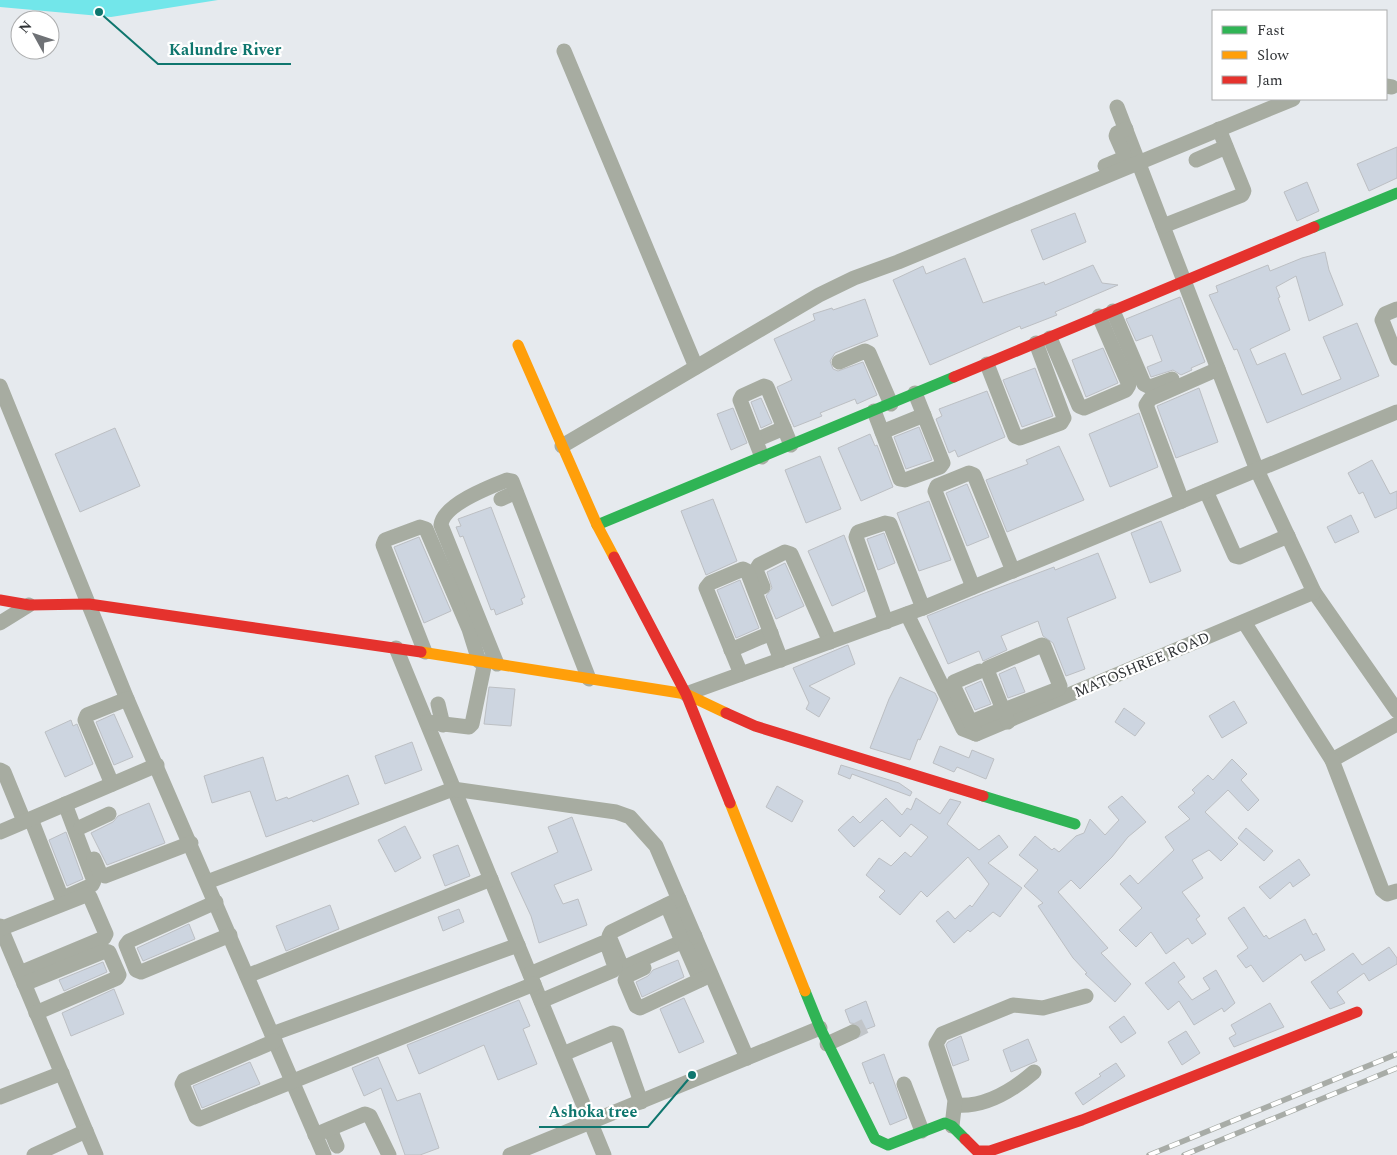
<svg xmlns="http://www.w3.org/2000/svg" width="1397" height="1155" viewBox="0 0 1397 1155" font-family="Spectral,serif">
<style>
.water{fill:#72e6ea}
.building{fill:#cdd5e0;stroke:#bcbfc3}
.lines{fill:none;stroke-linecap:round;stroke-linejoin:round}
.street-tunnel{stroke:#c1c5c9;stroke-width:15;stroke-dasharray:15 8;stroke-linecap:butt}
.street{stroke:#a7aca1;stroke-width:15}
.fast{stroke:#30b455;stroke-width:11}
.slow{stroke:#ff9f0a;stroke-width:11}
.jam{stroke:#e5322d;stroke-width:11}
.rail-casing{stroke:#a8aca7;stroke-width:5.5}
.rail{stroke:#fff;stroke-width:4;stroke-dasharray:11;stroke-linecap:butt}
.labels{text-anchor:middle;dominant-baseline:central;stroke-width:4.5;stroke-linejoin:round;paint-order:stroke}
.street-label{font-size:15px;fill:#2f3235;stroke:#fff}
.leader{fill:none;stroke:#0f766e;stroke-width:2}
.callout-dot{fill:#0f766e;stroke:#fff;stroke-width:2}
.callout-label{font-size:16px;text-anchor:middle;font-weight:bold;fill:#0f766e;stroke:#fff;stroke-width:4.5;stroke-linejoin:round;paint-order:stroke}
</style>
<rect width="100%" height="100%" fill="#e6eaee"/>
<!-- water -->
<path class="water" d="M0,0H218L111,17L0,7Z"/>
<!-- building -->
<g class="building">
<path d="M1397,147V178L1369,191L1357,164Z"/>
<path d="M1307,182L1319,211L1297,221L1284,192Z"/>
<path d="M1075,213L1086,242L1043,260L1031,230Z"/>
<path d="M1325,252L1329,270L1343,305L1309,321L1296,276L1276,287L1280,297L1278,298L1290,330L1250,349L1257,365L1285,353L1302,395L1341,379L1323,337L1357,323L1379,376L1267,423L1237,349L1234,350L1209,295L1218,292L1216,286L1268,265L1270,271L1302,258Z"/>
<path d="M965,258L983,303L1044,282L1045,285L1093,265L1102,283L1118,285L1055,312L1057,315L1021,329L1020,326L930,365L893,280L923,266L926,274Z"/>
<path d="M1180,297L1205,362L1191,368L1192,370L1181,375L1173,370L1151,377L1147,367L1162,361L1152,335L1136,341L1126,319Z"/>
<path d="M865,299L878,336L835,353L830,361L833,369L838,371L863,362L877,395L857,404L855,399L820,413L822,416L794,427L777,387L792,380L774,339L815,320L813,314L832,308L833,310Z"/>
<path d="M1103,348L1118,383L1086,397L1072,360Z"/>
<path d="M1035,368L1053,416L1022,427L1003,380Z"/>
<path d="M1199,388L1218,442L1176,458L1157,406Z"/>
<path d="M987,391L1005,437L958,457L955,450L949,453L936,419L942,416L939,409Z"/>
<path d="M761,398L772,423L761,428L751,402Z"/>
<path d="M733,408L747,443L731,450L717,414Z"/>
<path d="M1139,413L1158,467L1110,487L1089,434Z"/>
<path d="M919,427L932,460L906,469L894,437Z"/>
<path d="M115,428L140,486L80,512L55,454Z"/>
<path d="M870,434L875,446L877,445L893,487L861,501L838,448Z"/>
<path d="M1059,446L1084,500L1007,532L986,480L1028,464L1026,460Z"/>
<path d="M820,456L841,509L806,523L785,470Z"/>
<path d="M1372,460L1390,494L1397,491V508L1375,518L1363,492L1359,494L1348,473Z"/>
<path d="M967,484L989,537L967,546L946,493Z"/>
<path d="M713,499L737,561L706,575L681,511Z"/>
<path d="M929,501L951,560L919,571L897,513Z"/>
<path d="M491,507L525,597L521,599L523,604L496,615L494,609L491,610L463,536L460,537L456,527L461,526L458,519Z"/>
<path d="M1351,515L1359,532L1335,543L1327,527Z"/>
<path d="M1161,521L1181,571L1150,583L1131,533Z"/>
<path d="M884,533L895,563L878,570L867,539Z"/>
<path d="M844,535L865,591L832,606L808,551Z"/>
<path d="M419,537L451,611L424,623L394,547Z"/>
<path d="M1098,553L1116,598L1067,618L1085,669L1066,676L1053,643L1043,636L1038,621L1001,636L1007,650L983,661L979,651L948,664L927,616L982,594L1054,567L1055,570Z"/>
<path d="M785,563L804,606L776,619L766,596L772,588L767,572Z"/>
<path d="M740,580L759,628L736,638L717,590Z"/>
<path d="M848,645L855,664L809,686L830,698L819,717L806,709L809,703L793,668Z"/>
<path d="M1015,667L1025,692L1008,698L999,674Z"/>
<path d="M900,677L935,693L938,699L920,740L918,739L910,760L870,748L889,699Z"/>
<path d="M981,681L991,704L975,710L965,688Z"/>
<path d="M489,687L515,689L511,726L484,724Z"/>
<path d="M1234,701L1247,723L1222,738L1209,716Z"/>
<path d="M1124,708L1145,723L1135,736L1115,722Z"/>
<path d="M114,714L133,757L114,765L96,722Z"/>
<path d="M71,720L73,726L77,724L93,764L65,777L45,732Z"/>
<path d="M412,742L422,770L385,784L375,756Z"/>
<path d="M940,746L969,758L972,750L994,759L986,779L957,767L954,772L933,763Z"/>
<path d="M263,757L276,801L287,797L288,799L348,775L359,804L313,822L312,820L266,837L250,791L212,803L204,776Z"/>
<path d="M1232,759L1247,774L1241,780L1259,800L1248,811L1228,790L1205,812L1238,844L1221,861L1209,850L1192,860L1203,878L1182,892L1200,916L1196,919L1206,934L1192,944L1188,938L1166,954L1151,932L1136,947L1119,930L1142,908L1120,884L1130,875L1138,884L1174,850L1165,837L1190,819L1178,807L1195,793L1192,790L1208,775L1213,780Z"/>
<path d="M841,765L899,783L912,792L910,796L852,774L850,779L838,774Z"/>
<path d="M777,786L803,801L792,822L766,807Z"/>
<path d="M1122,796L1146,822L1128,837L1112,857L1080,889L1071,880L1058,892L1108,948L1101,953L1131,984L1115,1002L1085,974L1087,973L1073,958L1038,906L1043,903L1024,886L1038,870L1019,855L1035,836L1052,850L1054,848L1059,852L1076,836L1084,833L1090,819L1105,835L1119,820L1108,807Z"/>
<path d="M886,798L902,815L907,808L911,810L916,798L940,814L950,799L961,802L947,824L979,850L999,835L1008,847L988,863L1022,888L1000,917L993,912L970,932L968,930L954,943L936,921L948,911L955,919L970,905L972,907L989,884L968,857L927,897L921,891L900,915L879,897L885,891L866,875L879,858L891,866L905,852L911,857L928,837L911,824L900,837L882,820L854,847L838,830L853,816L860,823Z"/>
<path d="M149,803L165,843L107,865L91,833L113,822L118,816Z"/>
<path d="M572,817L592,870L554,885L563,904L578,899L587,925L539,943L531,916L511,873L558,852L548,827Z"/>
<path d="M405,826L421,858L395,872L378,840Z"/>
<path d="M1246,828L1273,851L1264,861L1238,838Z"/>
<path d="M66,832L83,879L67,886L49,840Z"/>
<path d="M458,845L470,876L445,886L433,855Z"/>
<path d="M1299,859L1310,875L1293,887L1290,882L1270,899L1259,887Z"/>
<path d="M330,905L339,929L286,951L276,926Z"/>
<path d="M1244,907L1264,937L1266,935L1269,939L1305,919L1313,935L1316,933L1325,950L1305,961L1301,954L1263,982L1251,965L1246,968L1237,956L1248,948L1228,918Z"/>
<path d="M459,909L464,922L443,931L438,917Z"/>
<path d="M189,924L195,939L143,961L137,948Z"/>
<path d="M1389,947L1397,958V964L1369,981L1364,973L1337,992L1345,1003L1330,1009L1311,982L1353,953L1362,965Z"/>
<path d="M678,960L684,977L642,997L636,982L648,976L653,970Z"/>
<path d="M103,962L107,972L64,991L59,980Z"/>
<path d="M1174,962L1185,977L1178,982L1192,1000L1210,989L1203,978L1216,970L1235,1003L1224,1012L1222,1008L1194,1025L1179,1001L1168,1010L1145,983Z"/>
<path d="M114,989L124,1014L71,1036L62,1013Z"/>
<path d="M684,998L704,1042L679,1053L660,1009Z"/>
<path d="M519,1000L530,1026L523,1029L537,1064L498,1080L484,1045L419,1074L407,1045Z"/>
<path d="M866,1001L875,1026L862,1031L858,1024L850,1023L845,1010Z"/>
<path d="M1270,1003L1284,1027L1234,1047L1229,1038L1236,1034L1231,1025Z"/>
<path d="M1124,1016L1136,1033L1121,1043L1109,1027Z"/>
<path d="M1186,1031L1200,1053L1182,1065L1168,1042Z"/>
<path d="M961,1036L969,1060L953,1066L946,1045L948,1042Z"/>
<path d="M1028,1039L1037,1061L1011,1072L1003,1050Z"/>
<path d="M884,1054L907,1118L890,1125L873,1082L870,1084L862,1063Z"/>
<path d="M378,1057L397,1101L420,1093L439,1148L420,1155H405L381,1088L364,1096L352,1068Z"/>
<path d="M250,1062L260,1084L202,1108L193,1086Z"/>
<path d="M1116,1063L1125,1076L1083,1105L1075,1093L1101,1076L1099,1074Z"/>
</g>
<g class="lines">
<!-- street-tunnel -->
<path class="street-tunnel" d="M853,1032L865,1026"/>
<!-- street -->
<g class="street">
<path d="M564,51L696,367"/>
<path d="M1386,86L1392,87"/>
<path d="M1117,107L1257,470L1314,592L1397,711"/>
<path d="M1196,160L1226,147"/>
<path d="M1105,166L1122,159L1124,154L1116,136L1117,133L1126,129"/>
<path d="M1163,226L1242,195L1244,191L1219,129"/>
<path d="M1397,309L1385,314L1382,320L1397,358"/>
<path d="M1113,311L1144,384L1150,387L1172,379"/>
<path d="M1050,338L1079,406L1084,408L1126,390L1129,385L1099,316"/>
<path d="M839,362L865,351L869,353L891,404"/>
<path d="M987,364L1015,436L1020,438L1061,423L1064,418L1036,343"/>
<path d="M0,386L127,699L324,1155"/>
<path d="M874,411L900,479L905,480L940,467L943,463L915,393"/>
<path d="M882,432L924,415"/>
<path d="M756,440L784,428"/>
<path d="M562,446L819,295L854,278L898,262L1293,99"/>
<path d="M762,457L740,400L742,396L764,386L767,387L791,445"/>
<path d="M1206,491L1235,556L1239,557L1288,536"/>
<path d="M501,499L516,492"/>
<path d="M1182,501L1146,405L1150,399L1218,369"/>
<path d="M763,587L756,570L759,565L785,552L791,554L830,642"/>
<path d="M973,587L935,491L937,486L969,473L974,475L1013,571"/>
<path d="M907,614L963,729L976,734L1314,592"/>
<path d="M886,622L856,537L858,532L885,523L890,524L923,608"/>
<path d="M1244,622L1332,760L1397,724"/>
<path d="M0,623L29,605"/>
<path d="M396,648L604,1155"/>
<path d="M731,650L771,633"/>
<path d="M425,652L383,545L385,540L420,527L426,529L469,629L479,661"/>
<path d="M497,664L441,525C443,505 489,487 507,480L512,481L589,679"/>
<path d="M741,674L706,588L710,583L743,569L747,571L781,660"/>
<path d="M686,694L923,608L1397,412"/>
<path d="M438,704L443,725"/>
<path d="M1004,710L1058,689L1060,686L1044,646L1042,645L988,668L987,670L1008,722"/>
<path d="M427,722L469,727L472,724L485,662"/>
<path d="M971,722L996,712"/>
<path d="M976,734L953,685L954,682L980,671"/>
<path d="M1332,760L1382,890L1387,894L1397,891"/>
<path d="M0,770L4,772L24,821"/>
<path d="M112,784L85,720L87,715L127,699"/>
<path d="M31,819L61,896L65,897L92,885L94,881L65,804"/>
<path d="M81,827L109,814"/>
<path d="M0,832L157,765"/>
<path d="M94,859L100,873L105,876L191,843"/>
<path d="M207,882L453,789L616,812L630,817L656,846L747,1058"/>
<path d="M679,899L611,932L609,936L621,965L625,967L695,936"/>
<path d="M216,902L129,941L126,945L136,970L141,972L230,935"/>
<path d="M667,905L682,941"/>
<path d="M0,926L96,1155"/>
<path d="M0,929L86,895L90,897L106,934L104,938L20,973"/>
<path d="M686,948L700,980"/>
<path d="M644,968L627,976L625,980L636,1006L640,1008L711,975"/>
<path d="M530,974L603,943L607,944L615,967L614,970L541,1001"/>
<path d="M247,976L491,879"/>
<path d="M24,984L105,951L109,952L119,975L117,978L36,1013"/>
<path d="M272,1034L518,945"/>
<path d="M275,1041L184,1080L182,1084L196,1117L199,1119L534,984"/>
<path d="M827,1044L853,1032"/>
<path d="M563,1054L613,1033L617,1034L641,1102"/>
<path d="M904,1084L922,1131"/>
<path d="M0,1097L62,1073"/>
<path d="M955,1105C985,1108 1012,1091 1034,1072"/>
<path d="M952,1126L955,1100L936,1044L942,1034L1013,1005L1043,1008L1086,996"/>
<path d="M330,1129L337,1146"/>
<path d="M315,1135L365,1114L370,1116L389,1155"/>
<path d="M34,1155L86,1131"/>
<path d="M510,1155L820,1028"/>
</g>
<!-- fast -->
<g class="fast">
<path d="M1314,227L1397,193"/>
<path d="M597,525L954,377"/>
<path d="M983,796L1075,824"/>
<path d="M805,991L820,1028L875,1139L888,1145L945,1123L952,1126L965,1139"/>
</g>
<!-- slow -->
<g class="slow">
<path d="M518,345L597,525L614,557"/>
<path d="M421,652L686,694L726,713"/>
<path d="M730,803L805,991"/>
</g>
<!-- jam -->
<g class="jam">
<path d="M954,377L1314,227"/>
<path d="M614,557L686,694L730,803"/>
<path d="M0,600L29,605L89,604L421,652"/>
<path d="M726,713L755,726L983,796"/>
<path d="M965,1139L977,1151H990L1082,1120L1357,1012"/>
</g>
<defs>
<g id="rail">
<path d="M1149,1155L1397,1054"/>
<path d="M1184,1155L1397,1068"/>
</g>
</defs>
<!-- rail casing -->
<use href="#rail" class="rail-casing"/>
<!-- rail -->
<use href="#rail" class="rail"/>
</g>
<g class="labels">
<!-- street labels -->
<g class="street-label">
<text transform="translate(1142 665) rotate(-23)">MATOSHREE ROAD</text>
</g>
</g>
<!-- callouts -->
<path class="leader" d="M99 12L158 64H291M692 1075L648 1127H539"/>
<g class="callout-dot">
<circle cx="99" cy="12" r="5"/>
<circle cx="692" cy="1075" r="5"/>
</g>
<g class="callout-label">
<text x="225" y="55">Kalundre River</text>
<text x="593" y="1117">Ashoka tree</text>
</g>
<!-- legend -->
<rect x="1212" y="10" width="175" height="90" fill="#ffffff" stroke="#acadae"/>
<rect x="1222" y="26" width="25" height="8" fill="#30b455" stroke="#acadae"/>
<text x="1257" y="35" font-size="15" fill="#2f3235">Fast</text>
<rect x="1222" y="51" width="25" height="8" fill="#ff9f0a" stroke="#acadae"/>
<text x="1257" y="60" font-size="15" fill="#2f3235">Slow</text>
<rect x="1222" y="76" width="25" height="8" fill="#e5322d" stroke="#acadae"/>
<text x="1257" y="85" font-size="15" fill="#2f3235">Jam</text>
<!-- north arrow -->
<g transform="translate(35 35) rotate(310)"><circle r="24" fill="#ffffff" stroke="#acadae"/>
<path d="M0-4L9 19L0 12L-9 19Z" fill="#6f7276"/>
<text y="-8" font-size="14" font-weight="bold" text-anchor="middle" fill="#2f3235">N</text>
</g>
</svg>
